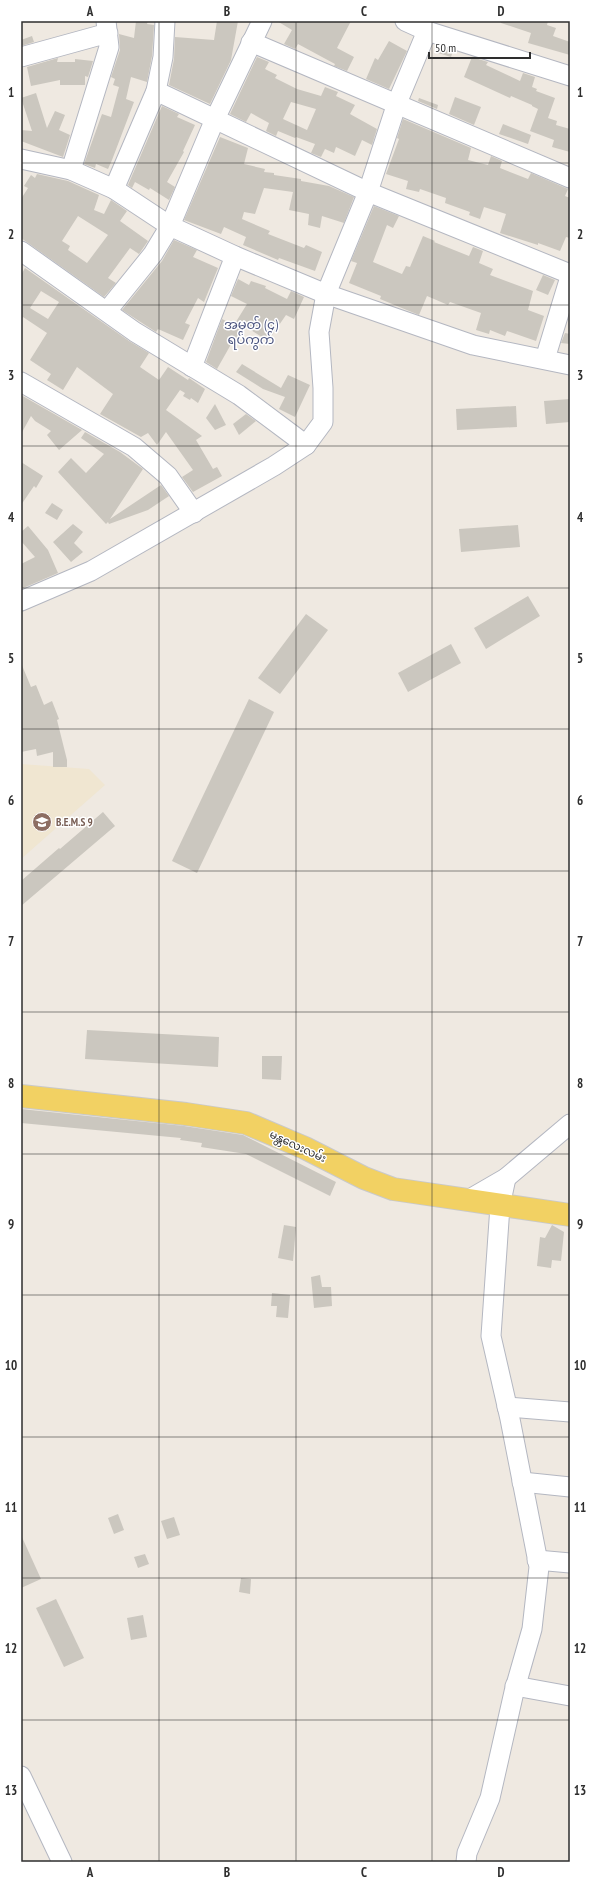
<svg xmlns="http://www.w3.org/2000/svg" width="591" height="1883" viewBox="0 0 591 1883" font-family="'PT Sans Narrow','Noto Sans Myanmar',sans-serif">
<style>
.education{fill:#f0e6d1}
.building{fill:#cbc7bf;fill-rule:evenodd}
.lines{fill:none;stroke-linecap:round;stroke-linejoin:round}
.minor-casing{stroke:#b4b7c1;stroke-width:21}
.major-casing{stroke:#c9c9c9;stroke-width:24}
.minor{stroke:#fff;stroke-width:19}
.major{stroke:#f2d163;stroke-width:22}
.grid{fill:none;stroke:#2e2e2e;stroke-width:1;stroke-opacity:0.55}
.labels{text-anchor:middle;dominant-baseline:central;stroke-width:3;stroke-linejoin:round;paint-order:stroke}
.education-label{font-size:11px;font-weight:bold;fill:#785e54;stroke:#fff;text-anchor:start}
.street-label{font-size:11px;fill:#2e2e2e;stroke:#fff}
.quarter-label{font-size:13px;fill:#4d5680;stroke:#fff}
.neatline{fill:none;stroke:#2e2e2e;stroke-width:1.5}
.grid-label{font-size:13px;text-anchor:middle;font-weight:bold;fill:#2e2e2e}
</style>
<rect width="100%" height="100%" fill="#efe9e1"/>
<!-- education -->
<path class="education" d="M21,764L89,769L105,785L21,859Z"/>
<!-- building -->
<g class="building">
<path d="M136,21H148L147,24L154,25L152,56L147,82L131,77L126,99L134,102L112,160L108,169L96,164L95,168L84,164L102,114L111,117L119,87L113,85L115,79L111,77L120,50L119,34L134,38Z"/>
<path d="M217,21H238L231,60L210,104L169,85L174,59L175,37L214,40Z"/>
<path d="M277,21H351L337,48L354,57L347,71L334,66L335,64L298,44L295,49L284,44L292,30Z"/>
<path d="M501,21H548L547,25L556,28L553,36L570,42V55L528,43L531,33L501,23Z"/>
<path d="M32,36L34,42L21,46V40Z"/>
<path d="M389,41L407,51L389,89L366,79L375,58L378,60Z"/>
<path d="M436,46L453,51L451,57L435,52Z"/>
<path d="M257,57L269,62L265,69L277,75L275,78L297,89L321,96L325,87L338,92L336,96L355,105L350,114L377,129L372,145L362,140L355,156L336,147L334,153L325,149L321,157L311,153L315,144L296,137L295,138L278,131L276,136L266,131L269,123L251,113L246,122L230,114ZM291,102L316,109L307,130L283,119Z"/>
<path d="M472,57L488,62L486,65L520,81L523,73L535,77L532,87L537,89L536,91L555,98L548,118L557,121L556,125L570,129V152L552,147L554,140L530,131L538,109L532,106V105L511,96L510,98L464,77Z"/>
<path d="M58,58L57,62H75V59L93,61L88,77L85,76V85H60V80L31,86L27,67Z"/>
<path d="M36,93L47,128L55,111L65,115L59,130L70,135L63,157L21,141V130L32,131L21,98Z"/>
<path d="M455,97L481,107L474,125L449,114Z"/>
<path d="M419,98L438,105L437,109L418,101Z"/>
<path d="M162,106L179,114L177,117L195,125L183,151L184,152L167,182L175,187L169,200L150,188L149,190L135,182L132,188L128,185Z"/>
<path d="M403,119L471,148L468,160L488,165L491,156L502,161L500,168L528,179L531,173L568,189L565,196L570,198V238L566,237L560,251L538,243V245L500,233L506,214L484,207L480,219L469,215L470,212L445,203L446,198L420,189L419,192L406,189L408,181L386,174L399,139L397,138Z"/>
<path d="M503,124L531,135L528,144L499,134Z"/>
<path d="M220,137L248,148L244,164L265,169L264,172L274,173V175L301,179V181L329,186L354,197L344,223L322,216L320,228L308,225L309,214L289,210L293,192L264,188L255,214L244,212L242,219L270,231L268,234L304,248L306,245L322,252L315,271L279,258L278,260L243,245L246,237L224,227L221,234L184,220Z"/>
<path d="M37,174L68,181L99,195L94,210L104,214L111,200L127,211L120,221L148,241L139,254L130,248L108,278L116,283L104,297L21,238V199L28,188L24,186L31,175L35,178ZM78,216L108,235L87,263L68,250L70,246L62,241Z"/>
<path d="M374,206L399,216L393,228L387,225L373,262L402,274L406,266L410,267L423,236L435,241L434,242L469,256L473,247L483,251L479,263L493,269L490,275L533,291L528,310L544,316L536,341L507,331L505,336L490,330L489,334L476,330L481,313L450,302L448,305L427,296L419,315L380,299L381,296L349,283L357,263L351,261Z"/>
<path d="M174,240L197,250L193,257L218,268L204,302L198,298L185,323L190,325L183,340L158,329L156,332L122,310L162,261Z"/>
<path d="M25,268L129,341L149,353L140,367L159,380L168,367L188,380L189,378L205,389L198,403L191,398L190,400L183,396L185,393L180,390L166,410L202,436L196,440L213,469L217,467L222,476L193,492L182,477L193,470L166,432L157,445L148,433L141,437L100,414L113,394L77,367L63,390L47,380L51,374L30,360L47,333L23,317L21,320V275ZM41,291L59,302L48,319L30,308Z"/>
<path d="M543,275L555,280L548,295L536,290Z"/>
<path d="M238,279L249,285L251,281L266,286L265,288L287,299L291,291L304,297L294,319L286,315L268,341L246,327L238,341L234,339L217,369L206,362L222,319L234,325L247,304L231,296Z"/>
<path d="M565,333L570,334V344L561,343Z"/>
<path d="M242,364L281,388L288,375L310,385L295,417L279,409L285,397L263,389L236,372Z"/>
<path d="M21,395L82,430L59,450L47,435L51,431L35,421L31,416L21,434Z"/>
<path d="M570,399V422L546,424L544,401Z"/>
<path d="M215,404L226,425L215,430L206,418Z"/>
<path d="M516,406L517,427L457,430L456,409Z"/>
<path d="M246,414L256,421L239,435L233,424Z"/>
<path d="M85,432L120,452L143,469L110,519L161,485L169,496L148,510L109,524L108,522L106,524L58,472L71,458L86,473L104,454L81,438Z"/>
<path d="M21,462L43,476L36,488L34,486L21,505Z"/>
<path d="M52,503L63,510L57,520L45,513Z"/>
<path d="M73,524L83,532L74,543L83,552L71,562L53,542Z"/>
<path d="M518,525L520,547L461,552L459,529Z"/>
<path d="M28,526L48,550L58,573L21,589V564L35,557L21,541V532Z"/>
<path d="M528,596L540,616L486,649L474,628Z"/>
<path d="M306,614L328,630L280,694L258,678Z"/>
<path d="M451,644L461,663L408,692L398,673Z"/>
<path d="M21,663L31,687L36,685L44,705L52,701L59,719L57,720L67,760V767H53V752L37,756L36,749L21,752Z"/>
<path d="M249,699L274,712L197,873L172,861Z"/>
<path d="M103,812L115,826L21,906V881L59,848L60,849Z"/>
<path d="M87,1030L219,1037L218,1067L85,1059Z"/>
<path d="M262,1056H282L281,1080L262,1079Z"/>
<path d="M21,1109L184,1126L243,1135L336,1182L330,1196L246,1154L201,1147L202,1143L180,1140L181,1138L21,1123Z"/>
<path d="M284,1225L296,1227L293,1261L278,1258Z"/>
<path d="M552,1225L564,1232L561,1261L552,1260L551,1268L537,1266L540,1237L545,1238Z"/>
<path d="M320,1275L322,1287H331L332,1306L314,1308L311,1277Z"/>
<path d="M272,1293L290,1295L288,1318L276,1317L277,1306H271Z"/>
<path d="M118,1514L124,1530L114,1534L108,1518Z"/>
<path d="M174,1517L180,1535L167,1539L161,1521Z"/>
<path d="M21,1535L41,1579L21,1588Z"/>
<path d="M145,1554L149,1564L138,1568L134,1557Z"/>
<path d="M241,1578L251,1579L250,1594L239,1592Z"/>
<path d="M56,1599L84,1658L64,1667L36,1608Z"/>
<path d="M143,1615L147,1637L131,1640L127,1618Z"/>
</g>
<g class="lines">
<defs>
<g id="minor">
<path d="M405,21L427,31L570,76"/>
<path d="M251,42L570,178"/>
<path d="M21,57L108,33"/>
<path d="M156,91L368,192L570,274"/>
<path d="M21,159L71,170L114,189L170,226L235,256L326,294L473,345L570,365"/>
<path d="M71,170L109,47L106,21"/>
<path d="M114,189L156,91L163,57L165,21"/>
<path d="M21,251L135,332L239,395L306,445"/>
<path d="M107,311L153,254L170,226L215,119L262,21"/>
<path d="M545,359L570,277"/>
<path d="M192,367L235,256"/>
<path d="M21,382L134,447L168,476L194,513"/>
<path d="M21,601L91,571L274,466L306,445L323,422V388L319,332L326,294L368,192L397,103L427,31"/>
<path d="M468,1200L506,1178L570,1124"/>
<path d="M507,1407L570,1412"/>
<path d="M522,1482L570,1487"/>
<path d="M537,1560L570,1563"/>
<path d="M515,1686L570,1696"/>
<path d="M21,1776L62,1862"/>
<path d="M466,1862L467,1853L490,1798L514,1692L532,1629L539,1567L510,1419L491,1336L500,1206L506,1178"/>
</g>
<path id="major" d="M21,1096L186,1114L246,1123L305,1148L364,1178L393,1189L570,1215"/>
</defs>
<!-- minor casing -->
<use href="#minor" class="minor-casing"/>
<!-- major casing -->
<use href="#major" class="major-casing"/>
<!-- minor -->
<use href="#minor" class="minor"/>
<!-- major -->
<use href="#major" class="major"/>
</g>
<!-- grid -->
<path class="grid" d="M159,21V1862M296,21V1862M432,21V1862M21,163H570M21,305H570M21,446H570M21,588H570M21,729H570M21,871H570M21,1012H570M21,1154H570M21,1295H570M21,1437H570M21,1578H570M21,1720H570"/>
<!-- icons -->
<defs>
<symbol id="school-disc" viewBox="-11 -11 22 22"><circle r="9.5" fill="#8d6e63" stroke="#fff"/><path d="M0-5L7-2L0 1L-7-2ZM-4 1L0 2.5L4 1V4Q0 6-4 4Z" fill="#fff"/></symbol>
</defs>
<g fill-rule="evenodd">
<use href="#school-disc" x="31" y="811" width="22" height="22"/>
</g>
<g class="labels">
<!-- education labels -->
<g class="education-label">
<text x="56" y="822">B.E.M.S 9</text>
</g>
<!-- street labels -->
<g class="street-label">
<text transform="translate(298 1146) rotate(25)">မန္တလေးလမ်း</text>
</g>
<!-- quarter labels -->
<g class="quarter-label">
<text x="251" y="324">အမှတ် (၄)<tspan x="251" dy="15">ရပ်ကွက်</tspan></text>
</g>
</g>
<!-- border -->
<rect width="591" height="1883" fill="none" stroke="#ffffff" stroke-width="44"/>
<!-- scale -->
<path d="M429 52v6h101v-6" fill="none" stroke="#2e2e2e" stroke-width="2"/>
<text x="435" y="52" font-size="12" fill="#2e2e2e" stroke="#ffffff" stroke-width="3" paint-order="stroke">50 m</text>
<rect x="22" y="22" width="547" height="1839" class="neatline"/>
<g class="grid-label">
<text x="90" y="16">A</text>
<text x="227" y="16">B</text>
<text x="364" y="16">C</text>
<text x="501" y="16">D</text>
<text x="11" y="97">1</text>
<text x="580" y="97">1</text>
<text x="11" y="239">2</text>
<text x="580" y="239">2</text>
<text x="11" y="380">3</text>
<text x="580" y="380">3</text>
<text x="11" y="522">4</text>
<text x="580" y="522">4</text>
<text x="11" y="663">5</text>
<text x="580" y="663">5</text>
<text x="11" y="805">6</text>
<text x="580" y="805">6</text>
<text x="11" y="946">7</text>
<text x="580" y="946">7</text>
<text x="11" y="1088">8</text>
<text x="580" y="1088">8</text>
<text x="11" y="1229">9</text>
<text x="580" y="1229">9</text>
<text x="11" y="1370">10</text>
<text x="580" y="1370">10</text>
<text x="11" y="1512">11</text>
<text x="580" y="1512">11</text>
<text x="11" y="1653">12</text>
<text x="580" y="1653">12</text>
<text x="11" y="1795">13</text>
<text x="580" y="1795">13</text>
<text x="90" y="1877">A</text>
<text x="227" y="1877">B</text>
<text x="364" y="1877">C</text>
<text x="501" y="1877">D</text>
</g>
</svg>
